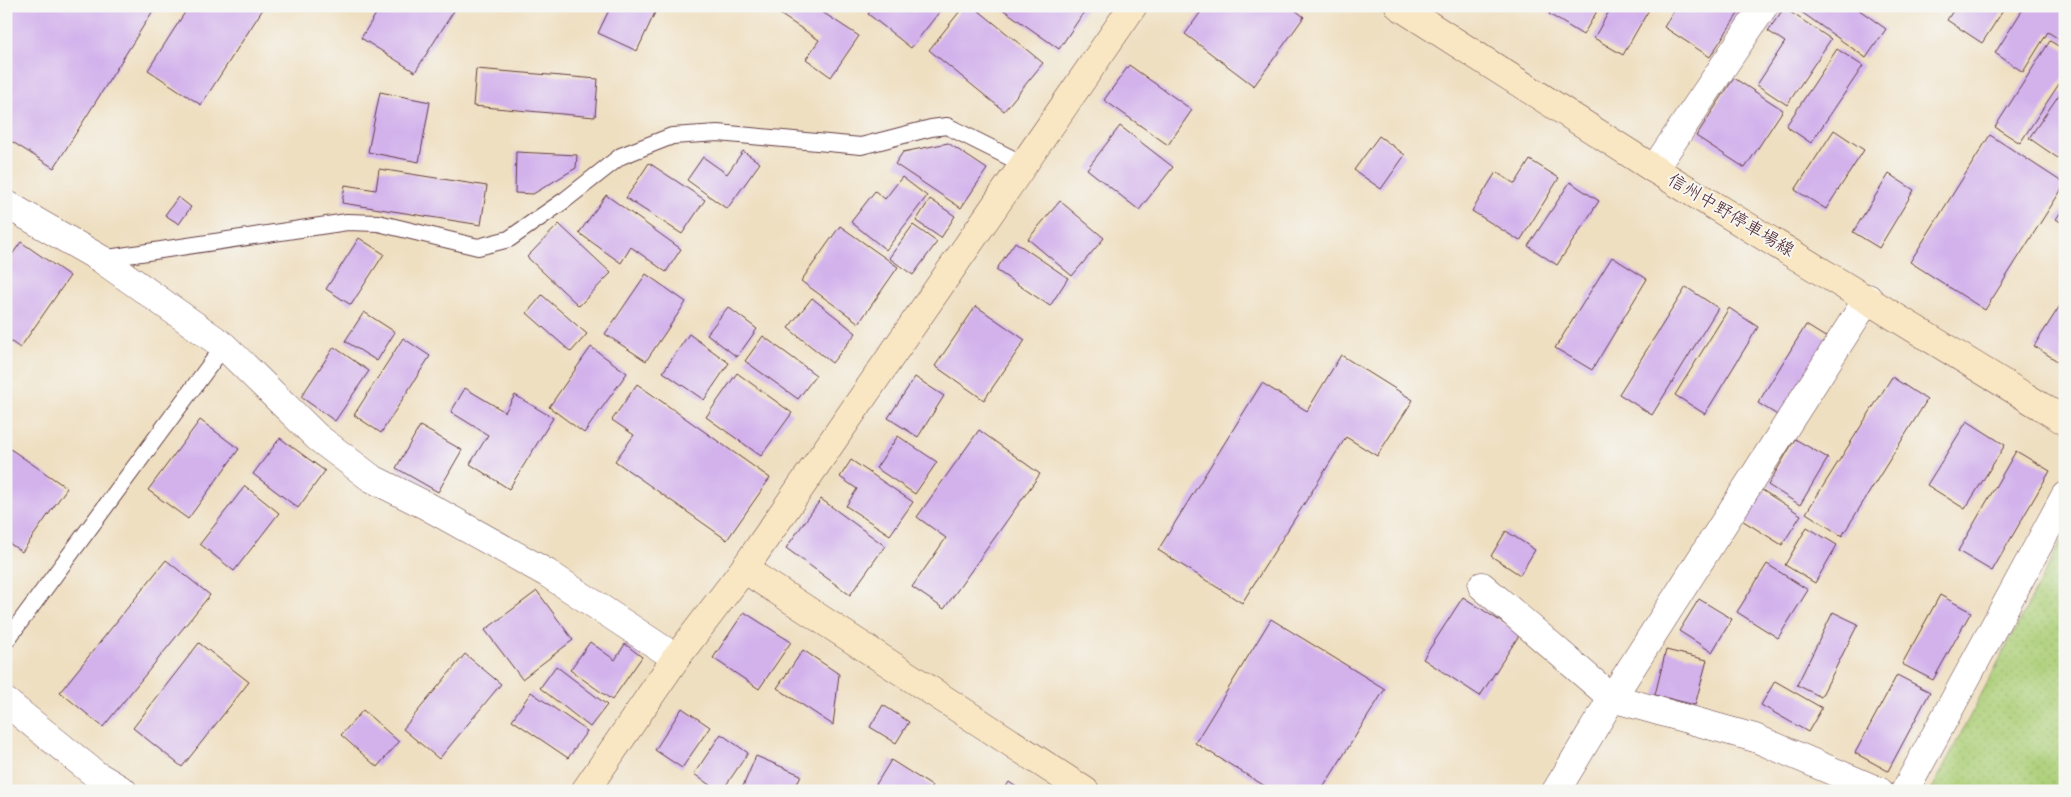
<svg xmlns="http://www.w3.org/2000/svg" width="2071" height="797" viewBox="0 0 2071 797" font-family="'Comic Neue','Klee One',sans-serif">
<style>
.park{fill:url(#park-dots);stroke:#7b7751}
.building{fill:#d3b2ec}
.lines{fill:none;stroke-linecap:round;stroke-linejoin:round}
.lane-casing{stroke:#633c42;stroke-width:18}
.street-casing{stroke:#633c42;stroke-width:29}
.secondary-casing{stroke:#633c42;stroke-width:29}
.lane{stroke:#fff;stroke-width:16}
.street{stroke:#fff;stroke-width:28}
.secondary{stroke:#f9e7c3;stroke-width:28}
.labels{text-anchor:middle;dominant-baseline:central;stroke-width:4;stroke-linejoin:round;paint-order:stroke}
.street-label{font-size:18px;fill:#4a1f2b;stroke:#f6f6f2}
</style>
<defs>
<pattern id="park-dots" width="8" height="8" patternUnits="userSpaceOnUse" patternTransform="scale(1.25)"><rect width="8" height="8" fill="#accf77"/><path d="M2 2h.1M6 6h.1" fill="none" stroke="#96b167" stroke-width="1.8" stroke-linecap="round"/></pattern>
</defs>
<rect width="100%" height="100%" fill="#f6f6f2"/>
<filter id="ink" filterUnits="userSpaceOnUse"><feTurbulence type="fractalNoise" baseFrequency=".02" numOctaves="2"/><feDisplacementMap in="SourceGraphic" scale="10" xChannelSelector="R" yChannelSelector="G"/><feConvolveMatrix kernelMatrix="1 2 1 2 8 2 1 2 1" color-interpolation-filters="sRGB"/></filter>
<filter id="wash" filterUnits="userSpaceOnUse"><feTurbulence type="fractalNoise" baseFrequency=".0096" numOctaves="4" result="noise"/><feDisplacementMap in="SourceGraphic" scale="20" xChannelSelector="R" yChannelSelector="G"/><feGaussianBlur stdDeviation="1.12" result="paint"/><feColorMatrix in="noise" values="0 0 0 0 0 0 0 0 0 0 0 0 0 0 0 0 0 1.4 0 .05"/><feComposite in="paint" operator="in"/></filter>
<g filter="url(#wash)">
<rect width="100%" height="100%" fill="#efdfc1"/>
<!-- park -->
<path class="park" d="M2065,534V791H1931Z"/>
<g id="blocks">
<!-- building -->
<g class="building">
<path d="M6,6H156L54,168L6,138Z"/>
<path d="M189,6H265L201,105L148,70Z"/>
<path d="M381,6H457L415,72L361,38Z"/>
<path d="M611,6H658L637,51L598,33Z"/>
<path d="M787,6H813L859,36L831,77L806,59L819,40L781,15Z"/>
<path d="M874,6H944L911,48L868,14Z"/>
<path d="M964,6H973L1043,63L1004,111L929,50Z"/>
<path d="M998,6H1088L1059,49Z"/>
<path d="M1205,6H1290L1304,17L1254,86L1185,34Z"/>
<path d="M1554,6H1600L1583,35L1549,14Z"/>
<path d="M1612,6H1651L1623,55L1594,38Z"/>
<path d="M1677,6H1743L1710,57L1664,27Z"/>
<path d="M1793,6H1860L1858,9L1886,29L1866,58Z"/>
<path d="M1956,6H2006L1982,43L1947,20Z"/>
<path d="M2025,6H2065V43L2048,32L2023,72L1995,53Z"/>
<path d="M1784,8L1831,39L1787,105L1757,85L1785,42L1768,31Z"/>
<path d="M2050,41L2065,50V75L2020,143L1995,127Z"/>
<path d="M1837,49L1863,66L1811,143L1786,126Z"/>
<path d="M1129,65L1192,110L1168,145L1104,100Z"/>
<path d="M476,69L598,79L595,117L473,106Z"/>
<path d="M1734,78L1783,110L1745,168L1696,136Z"/>
<path d="M380,92L430,102L419,162L368,152Z"/>
<path d="M2061,92L2065,95V120L2062,124L2065,127V163L2029,138Z"/>
<path d="M1120,126L1173,167L1139,210L1087,169Z"/>
<path d="M1834,130L1864,150L1826,209L1795,190Z"/>
<path d="M1990,135L2065,184L1985,310L1910,262Z"/>
<path d="M1379,136L1405,155L1381,189L1354,170Z"/>
<path d="M948,143L987,169L961,208L895,164L903,152Z"/>
<path d="M743,151L760,163L727,209L687,180L703,157L727,174Z"/>
<path d="M516,152L577,155L576,168L533,194L515,193Z"/>
<path d="M1530,160L1559,178L1520,241L1472,211L1496,172L1515,184Z"/>
<path d="M649,163L705,200L682,234L626,198Z"/>
<path d="M379,169L487,186L481,225L342,203L345,185L376,190Z"/>
<path d="M1889,174L1914,190L1879,248L1853,232Z"/>
<path d="M902,177L927,196L886,250L851,222L875,191L885,199Z"/>
<path d="M1570,182L1599,201L1557,265L1528,246Z"/>
<path d="M606,195L681,249L666,272L631,247L621,263L579,233Z"/>
<path d="M178,197L191,207L179,224L165,215Z"/>
<path d="M930,199L955,216L941,238L916,221Z"/>
<path d="M1060,201L1104,238L1072,276L1028,239Z"/>
<path d="M2065,206V225L2056,219Z"/>
<path d="M559,224L611,273L579,306L527,257Z"/>
<path d="M913,225L937,242L913,275L889,258Z"/>
<path d="M840,226L898,267L859,323L801,281Z"/>
<path d="M359,238L384,254L351,305L326,289Z"/>
<path d="M21,242L70,276L20,348L6,338V263Z"/>
<path d="M1015,242L1068,278L1050,306L996,270Z"/>
<path d="M1612,257L1647,279L1592,370L1555,348Z"/>
<path d="M646,274L686,302L646,361L605,334Z"/>
<path d="M1686,287L1718,308L1652,415L1619,394Z"/>
<path d="M542,295L587,334L571,352L527,313Z"/>
<path d="M812,298L856,333L832,363L788,328Z"/>
<path d="M2065,298V366L2034,346Z"/>
<path d="M976,306L1025,340L984,400L935,366Z"/>
<path d="M728,307L757,329L737,357L707,334Z"/>
<path d="M1729,308L1758,327L1705,414L1675,395Z"/>
<path d="M364,312L395,332L377,361L345,341Z"/>
<path d="M1806,325L1827,338L1779,416L1758,403Z"/>
<path d="M689,334L729,363L704,400L663,372Z"/>
<path d="M763,336L816,375L798,399L745,361Z"/>
<path d="M403,338L430,356L381,433L354,415Z"/>
<path d="M334,347L369,371L335,421L301,397Z"/>
<path d="M591,347L627,373L584,433L549,407Z"/>
<path d="M1341,355L1413,400L1377,456L1346,437L1242,603L1158,550L1262,383L1307,411Z"/>
<path d="M737,373L792,413L761,456L706,417Z"/>
<path d="M915,377L944,396L918,437L888,418Z"/>
<path d="M1892,377L1927,400L1842,536L1806,513Z"/>
<path d="M637,384L770,478L727,540L615,461L634,435L612,420Z"/>
<path d="M465,388L505,412L515,395L553,418L509,489L470,464L488,435L451,412Z"/>
<path d="M200,420L239,449L188,519L148,490Z"/>
<path d="M1967,421L2005,445L1965,509L1927,485Z"/>
<path d="M420,426L462,450L438,492L396,468Z"/>
<path d="M979,430L1040,474L944,609L912,587L946,538L917,517Z"/>
<path d="M898,436L937,462L915,494L876,468Z"/>
<path d="M280,438L325,471L298,508L253,474Z"/>
<path d="M1795,439L1828,458L1800,505L1768,485Z"/>
<path d="M6,446L67,488L22,552L6,541Z"/>
<path d="M2016,451L2050,471L1992,571L1958,551Z"/>
<path d="M851,460L913,502L890,535L846,506L857,489L840,477Z"/>
<path d="M245,486L279,513L234,571L200,544Z"/>
<path d="M1759,488L1801,515L1782,545L1740,519Z"/>
<path d="M821,499L885,546L850,595L786,548Z"/>
<path d="M1807,527L1837,545L1815,583L1785,565Z"/>
<path d="M1506,531L1535,550L1520,575L1491,556Z"/>
<path d="M166,560L210,595L103,727L60,692Z"/>
<path d="M1767,564L1808,590L1778,638L1737,612Z"/>
<path d="M537,591L573,640L522,679L485,630Z"/>
<path d="M1940,595L1971,612L1933,680L1902,664Z"/>
<path d="M1463,597L1520,634L1480,696L1423,659Z"/>
<path d="M1699,599L1732,619L1712,652L1679,631Z"/>
<path d="M744,612L791,642L759,689L713,658Z"/>
<path d="M1833,612L1858,624L1821,697L1797,685Z"/>
<path d="M1271,619L1385,689L1321,791H1273L1195,743Z"/>
<path d="M590,642L615,660L625,644L642,657L612,700L570,670Z"/>
<path d="M199,643L249,682L182,767L133,728Z"/>
<path d="M803,650L839,674L833,725L777,688Z"/>
<path d="M1666,650L1707,660L1695,705L1655,695Z"/>
<path d="M465,654L501,684L439,759L403,729Z"/>
<path d="M556,666L607,705L590,727L540,688Z"/>
<path d="M1897,675L1930,692L1888,771L1855,753Z"/>
<path d="M1775,681L1822,708L1808,732L1761,705Z"/>
<path d="M531,692L587,731L568,758L512,720Z"/>
<path d="M883,705L909,722L896,743L870,727Z"/>
<path d="M682,708L710,727L682,768L655,750Z"/>
<path d="M363,710L399,742L377,767L341,735Z"/>
<path d="M721,734L748,753L722,791H718L694,774Z"/>
<path d="M756,756L801,775L794,791H741Z"/>
<path d="M891,760L932,786L929,791H872Z"/>
<path d="M1009,782L1022,791H1003Z"/>
</g>
</g>
</g>
<g filter="url(#ink)">
<use href="#blocks" fill-opacity="0" stroke="#633c42" stroke-width="1"/>
<g class="lines">
<defs>
<g id="lane">
<path d="M101,259L347,222L378,223L478,247L509,239L565,200L621,156L672,136L718,133L861,146L931,128L947,126L1025,165"/>
<path d="M6,641L224,346"/>
</g>
<g id="street">
<path d="M1654,169L1764,6"/>
<path d="M6,204L101,259L224,346L317,437L371,478L427,506L547,573L676,658"/>
<path d="M1482,586L1612,698L1755,738L1879,791"/>
<path d="M6,702L95,774L123,791"/>
<path d="M1556,791L1612,698L1868,298"/>
<path d="M1905,791L2065,496"/>
</g>
<g id="secondary">
<path d="M1399,6L1654,169L2065,421"/>
<path d="M744,569L1085,791"/>
<path d="M585,791L676,658L744,569L1133,6"/>
</g>
</defs>
<!-- lane casing -->
<use href="#lane" class="lane-casing"/>
<!-- street casing -->
<use href="#street" class="street-casing"/>
<!-- secondary casing -->
<use href="#secondary" class="secondary-casing"/>
<!-- lane -->
<use href="#lane" class="lane"/>
<!-- street -->
<use href="#street" class="street"/>
<!-- secondary -->
<use href="#secondary" class="secondary"/>
</g>
</g>
<g class="labels">
<!-- street labels -->
<g class="street-label">
<text transform="translate(1731 215) rotate(31)">信州中野停車場線</text>
</g>
</g>
<!-- margin -->
<rect width="2071" height="797" fill="none" stroke="#f6f6f2" stroke-width="25"/>
</svg>
